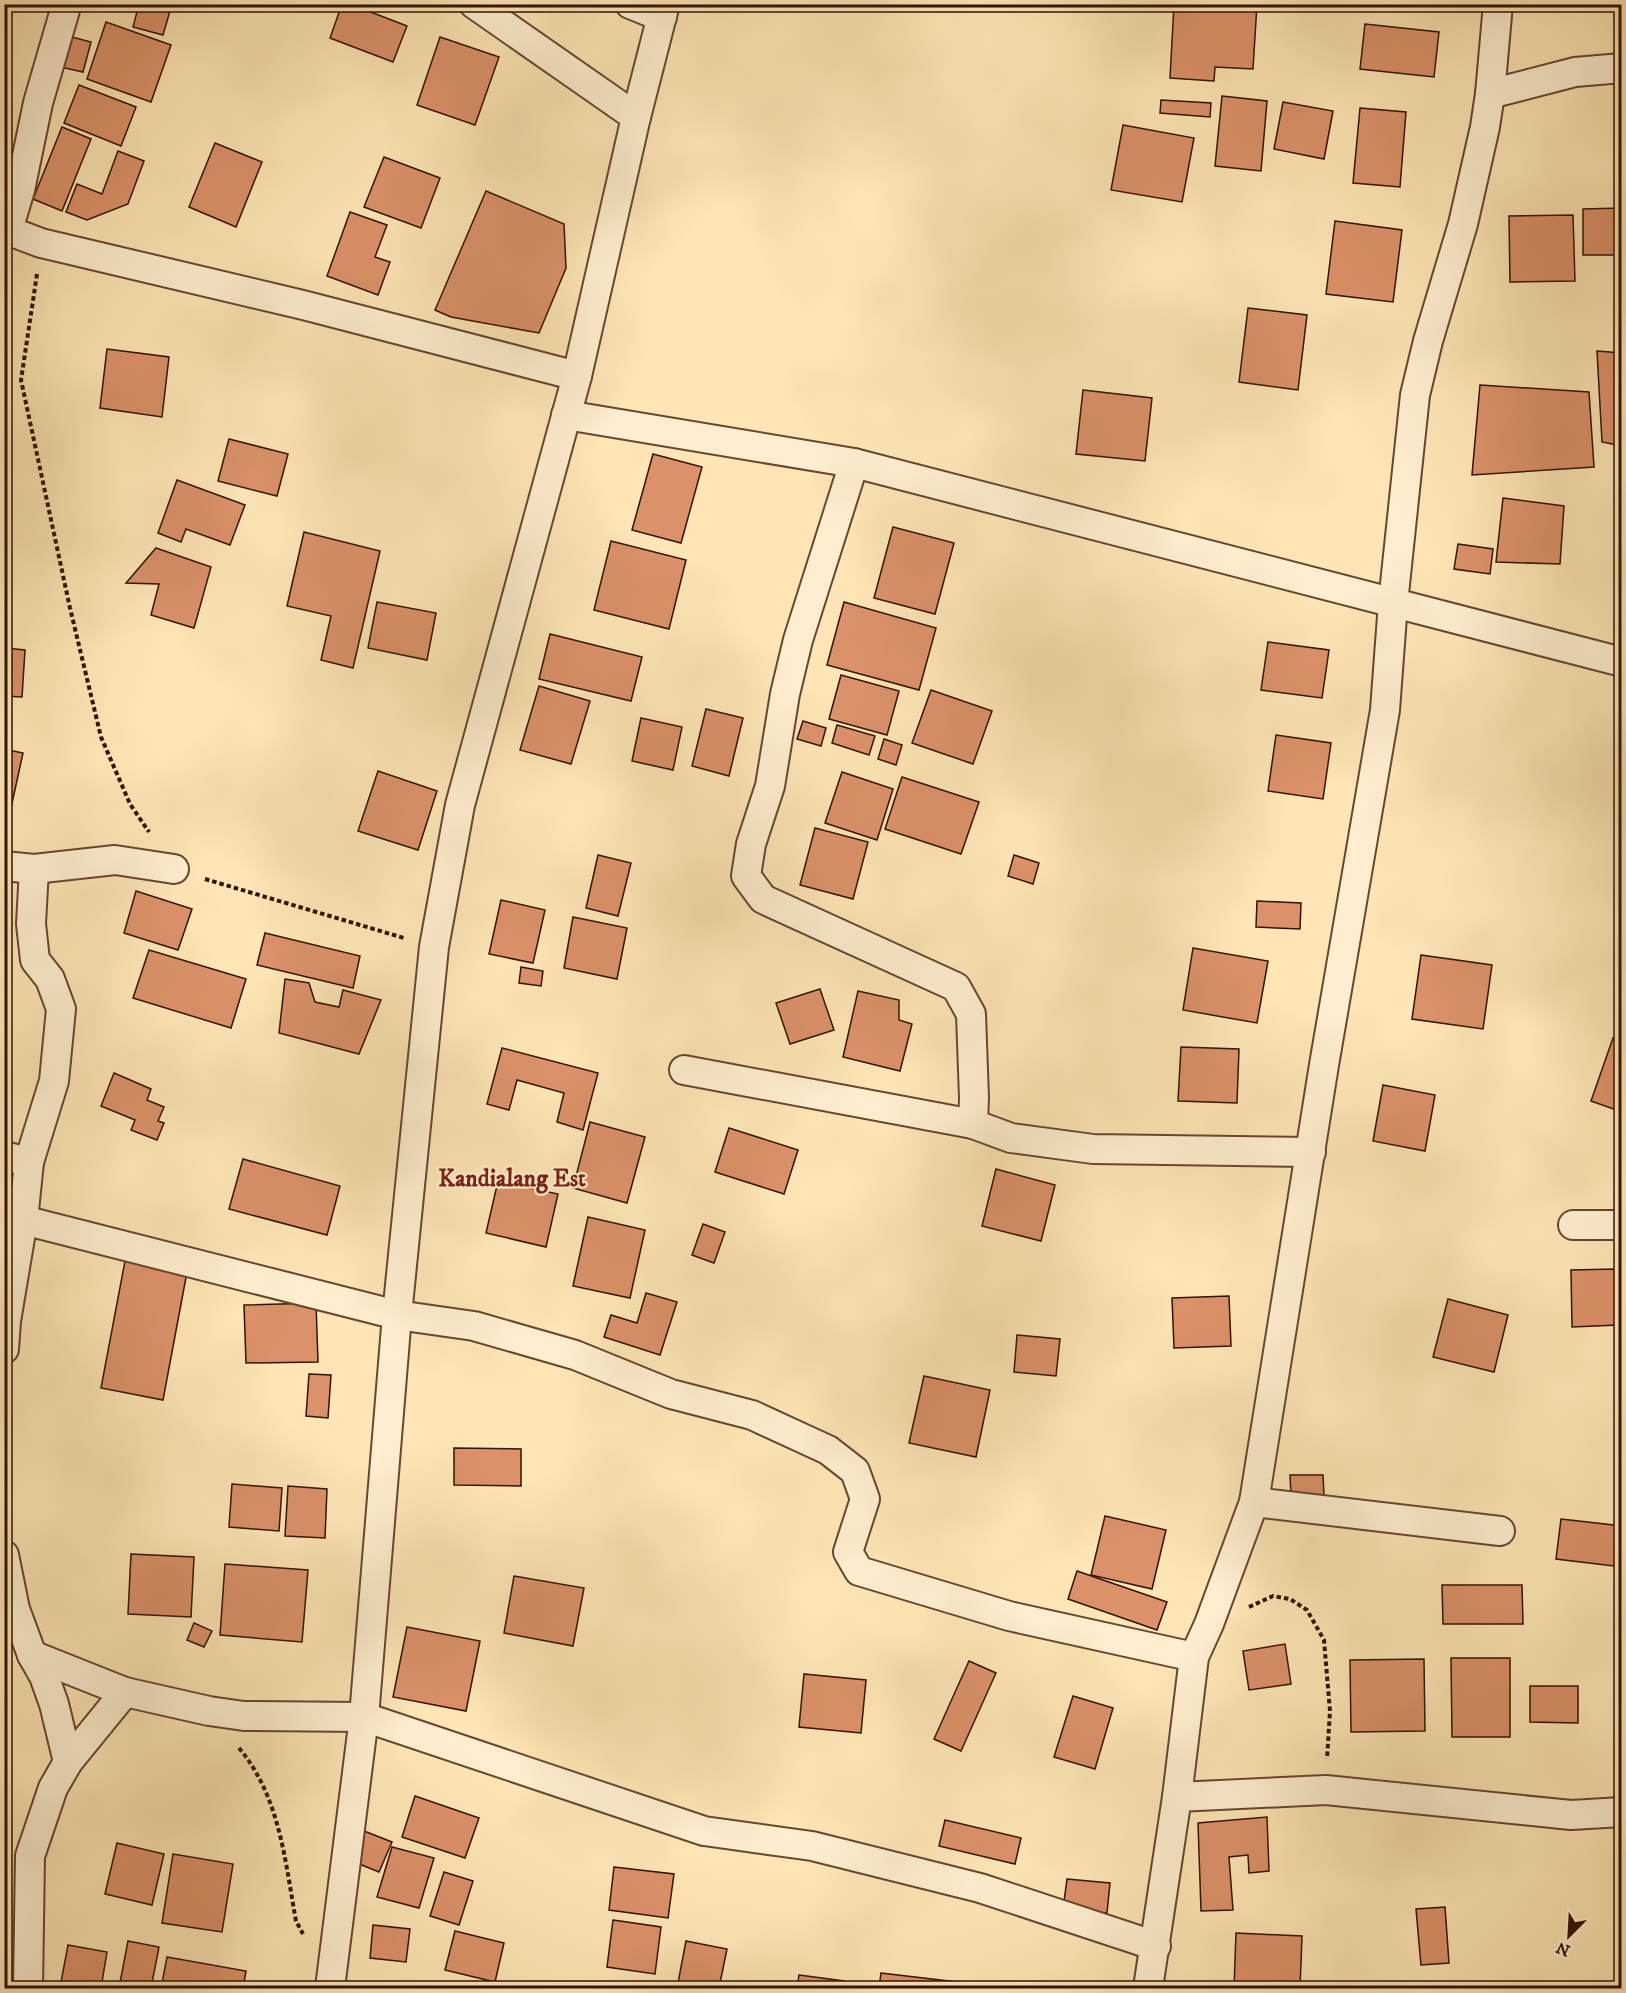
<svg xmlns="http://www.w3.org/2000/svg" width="1626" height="1993" viewBox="0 0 1626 1993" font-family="'IM FELL DW Pica',serif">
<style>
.building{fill:#db9169;stroke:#331202;stroke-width:1.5}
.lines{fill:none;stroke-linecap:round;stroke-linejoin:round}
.minor-casing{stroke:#66472f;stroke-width:32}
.path{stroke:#331202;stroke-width:4;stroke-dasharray:4.5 3;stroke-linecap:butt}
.minor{stroke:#feeecf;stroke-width:28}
.labels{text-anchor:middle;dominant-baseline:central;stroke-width:4.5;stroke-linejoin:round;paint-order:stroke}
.neighbourhood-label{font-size:24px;font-weight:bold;fill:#7a1f14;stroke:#feeecf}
</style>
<rect width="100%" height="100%" fill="#fde5b5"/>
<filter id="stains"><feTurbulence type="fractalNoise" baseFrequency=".00333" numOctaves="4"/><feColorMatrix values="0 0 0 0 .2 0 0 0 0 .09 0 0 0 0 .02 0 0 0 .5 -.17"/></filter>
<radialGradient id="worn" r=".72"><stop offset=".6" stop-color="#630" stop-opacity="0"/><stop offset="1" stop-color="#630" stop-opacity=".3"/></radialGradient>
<!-- building -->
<g class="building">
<path d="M139,4H172L163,35L133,27Z"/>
<path d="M342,4H350L407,26L393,62L330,38Z"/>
<path d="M1174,4H1257L1253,69L1215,67L1214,81L1170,78Z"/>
<path d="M106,22L171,45L151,102L87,79Z"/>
<path d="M1365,24L1439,32L1434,77L1360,69Z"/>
<path d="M64,35L91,42L83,72L56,66Z"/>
<path d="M440,37L499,57L475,125L417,105Z"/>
<path d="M79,85L136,107L121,146L64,123Z"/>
<path d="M1222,96L1267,101L1261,171L1215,166Z"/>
<path d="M1161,100L1211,103L1210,117L1160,113Z"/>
<path d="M1283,102L1333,111L1324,159L1274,149Z"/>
<path d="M1360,108L1406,112L1400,187L1353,183Z"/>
<path d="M1123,125L1194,138L1182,202L1111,190Z"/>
<path d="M62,127L91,139L62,211L33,199Z"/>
<path d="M215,143L262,162L236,227L189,207Z"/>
<path d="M118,151L144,161L128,204L87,220L66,212L77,184L102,194Z"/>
<path d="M384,157L440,178L421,228L364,207Z"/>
<path d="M486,191L564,224L566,268L539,333L451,317L435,310Z"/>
<path d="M1622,208V255H1583V209Z"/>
<path d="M350,212L387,225L375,257L390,262L378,295L327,276Z"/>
<path d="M1573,215L1575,281L1510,282L1509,216Z"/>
<path d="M1335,221L1402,230L1393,302L1326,294Z"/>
<path d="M1248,308L1307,315L1298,390L1239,382Z"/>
<path d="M107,349L169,357L162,417L100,408Z"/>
<path d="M1597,351L1622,353V446L1602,442Z"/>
<path d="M1480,385L1589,392L1594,467L1472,475Z"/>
<path d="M1083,390L1152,398L1145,461L1076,454Z"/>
<path d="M229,439L288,454L277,496L218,481Z"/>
<path d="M653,454L702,467L681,543L632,530Z"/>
<path d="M177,480L245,505L230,545L186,529L181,542L158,533Z"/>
<path d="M1503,498L1564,506L1560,564L1496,562Z"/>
<path d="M893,527L954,543L935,614L874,598Z"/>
<path d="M304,532L380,551L353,668L321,660L331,616L287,606Z"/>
<path d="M611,541L686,560L669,629L594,610Z"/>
<path d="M1458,544L1493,549L1490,574L1454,569Z"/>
<path d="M156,548L211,567L194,628L151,615L159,584L126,583Z"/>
<path d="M377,602L436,613L427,660L368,648Z"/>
<path d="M844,602L936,628L919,690L827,665Z"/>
<path d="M550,634L642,657L631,701L539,679Z"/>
<path d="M1268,642L1329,650L1322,698L1261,690Z"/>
<path d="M4,648L25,650L22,697L4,696Z"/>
<path d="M841,675L899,691L887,735L829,719Z"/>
<path d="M539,686L590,701L571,764L520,750Z"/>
<path d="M931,690L992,711L973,764L912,743Z"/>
<path d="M706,709L743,718L729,776L692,766Z"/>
<path d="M641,718L682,727L673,770L632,761Z"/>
<path d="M803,721L826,728L821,746L797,739Z"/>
<path d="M837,725L875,736L869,755L832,743Z"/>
<path d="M1276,735L1331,743L1323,799L1268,791Z"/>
<path d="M884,739L902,745L896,765L878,759Z"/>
<path d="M4,749L23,753L9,817L4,816Z"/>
<path d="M378,771L437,791L418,850L358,831Z"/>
<path d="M842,772L893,789L877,840L825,823Z"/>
<path d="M902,777L979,802L961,854L885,829Z"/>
<path d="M815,828L868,842L853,899L800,885Z"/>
<path d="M598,855L631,863L618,916L586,908Z"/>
<path d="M1014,855L1039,863L1033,884L1008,876Z"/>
<path d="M136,891L192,909L178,950L124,933Z"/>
<path d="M501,900L545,910L533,963L489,954Z"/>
<path d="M1257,901L1301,903L1300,929L1256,927Z"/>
<path d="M573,917L627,928L617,979L564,968Z"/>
<path d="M265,933L360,956L353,988L257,965Z"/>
<path d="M1193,948L1268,961L1257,1023L1183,1010Z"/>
<path d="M149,950L246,979L231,1028L133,998Z"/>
<path d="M1421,955L1492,965L1483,1029L1412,1019Z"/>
<path d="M521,967L543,971L541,986L519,983Z"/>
<path d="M285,979L309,983L315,1002L339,1007L343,990L381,1000L359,1054L279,1033Z"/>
<path d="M820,989L834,1030L790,1044L776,1003Z"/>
<path d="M858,991L899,1000V1020L912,1024L900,1071L843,1057Z"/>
<path d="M1613,1038L1622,1041V1112L1591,1101Z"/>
<path d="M1181,1047L1239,1049L1237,1103L1178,1101Z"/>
<path d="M502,1048L598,1073L583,1130L557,1122L564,1093L517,1080L509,1110L487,1104Z"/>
<path d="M114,1073L151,1089L147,1100L164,1107L158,1121L164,1123L157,1140L131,1130L135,1120L101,1106Z"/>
<path d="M1383,1085L1435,1095L1425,1151L1373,1141Z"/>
<path d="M590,1122L645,1137L627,1203L573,1188Z"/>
<path d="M729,1128L798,1150L784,1194L715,1172Z"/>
<path d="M243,1159L340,1186L327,1235L229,1209Z"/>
<path d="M996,1169L1055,1185L1041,1241L982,1226Z"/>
<path d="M498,1181L558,1194L546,1247L486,1233Z"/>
<path d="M588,1217L645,1230L630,1298L573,1286Z"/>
<path d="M703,1224L725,1232L714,1263L692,1255Z"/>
<path d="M125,1261L187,1272L163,1400L101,1388Z"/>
<path d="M1616,1269L1618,1325L1572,1327L1571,1270Z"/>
<path d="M646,1293L677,1302L660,1355L604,1337L611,1315L637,1323Z"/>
<path d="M1229,1296L1231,1346L1174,1348L1172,1298Z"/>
<path d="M1448,1299L1508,1315L1494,1372L1433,1357Z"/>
<path d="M316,1303L318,1362L246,1363L244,1305Z"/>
<path d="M1017,1335L1060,1339L1056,1376L1014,1372Z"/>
<path d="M309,1374L331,1375L328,1418L306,1416Z"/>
<path d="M924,1376L990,1390L976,1457L909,1443Z"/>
<path d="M454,1448L521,1449V1486L454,1485Z"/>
<path d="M1290,1475H1323L1324,1496L1291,1495Z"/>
<path d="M232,1484L282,1488L279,1531L229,1527Z"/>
<path d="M288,1486L327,1489L325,1538L285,1536Z"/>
<path d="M1105,1516L1166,1530L1152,1589L1091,1575Z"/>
<path d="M1561,1519L1622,1526V1567L1556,1559Z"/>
<path d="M131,1554L194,1557L191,1617L128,1614Z"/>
<path d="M225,1564L308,1570L302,1642L220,1635Z"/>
<path d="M1077,1571L1167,1602L1157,1630L1068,1599Z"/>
<path d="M514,1576L584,1588L573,1646L504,1633Z"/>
<path d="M1442,1585H1522L1523,1624H1443Z"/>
<path d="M194,1623L212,1631L204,1647L187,1640Z"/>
<path d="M407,1627L480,1641L466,1711L393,1697Z"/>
<path d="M1285,1644L1291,1684L1249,1690L1243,1651Z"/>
<path d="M1451,1658H1510V1737H1452Z"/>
<path d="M1424,1659L1425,1731L1351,1732L1350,1660Z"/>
<path d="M969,1661L996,1673L961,1751L934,1739Z"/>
<path d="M804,1674L866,1680L861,1733L799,1727Z"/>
<path d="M1530,1686H1578V1723L1530,1722Z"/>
<path d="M1073,1696L1113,1708L1095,1769L1054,1757Z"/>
<path d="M415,1796L479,1818L465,1858L402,1837Z"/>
<path d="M1267,1817L1269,1871L1249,1873L1248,1855L1229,1857L1233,1910L1201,1911L1198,1823Z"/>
<path d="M945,1820L1021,1838L1015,1864L939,1846Z"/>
<path d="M364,1831L392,1842L379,1872L352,1861Z"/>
<path d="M117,1843L164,1854L152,1905L105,1894Z"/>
<path d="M392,1847L434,1858L419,1908L377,1897Z"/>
<path d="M173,1854L233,1864L222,1932L162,1923Z"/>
<path d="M614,1867L674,1874L668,1918L609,1910Z"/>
<path d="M444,1872L473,1881L459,1925L430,1916Z"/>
<path d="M1067,1879L1110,1883L1107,1913L1063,1909Z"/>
<path d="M1445,1907L1449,1963L1421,1965L1416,1909Z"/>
<path d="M613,1920L661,1927L655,1974L607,1967Z"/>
<path d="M373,1925L410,1929L406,1962L370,1958Z"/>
<path d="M455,1931L504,1943L495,1982L445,1970Z"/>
<path d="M1236,1933L1302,1936L1300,1988H1234Z"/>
<path d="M128,1941L159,1947L151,1988H119Z"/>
<path d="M686,1941L727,1949L719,1988H677Z"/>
<path d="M68,1945L107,1952L101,1988L61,1982Z"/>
<path d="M167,1957L246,1971L243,1988H161Z"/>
<path d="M881,1973L957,1982V1988H879Z"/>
<path d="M799,1975L844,1981L843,1988H797Z"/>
<path d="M973,1987L1029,1988H973Z"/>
</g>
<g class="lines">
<defs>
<g id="minor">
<path d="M474,4L636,117"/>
<path d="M630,4L662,17"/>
<path d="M1490,94L1575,72L1622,68"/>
<path d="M4,229L41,243L303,305L577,376"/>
<path d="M8,230L20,190L38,103L65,10L63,4"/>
<path d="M566,415L854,463L1622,662"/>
<path d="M854,463L798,640L785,694L770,786L751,844L746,876L763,899L956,987L971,1014L974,1098L973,1124L1011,1138L1093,1149L1311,1152"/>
<path d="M4,866L34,869L115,860L174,869"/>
<path d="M684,1070L973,1124"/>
<path d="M4,1156L29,1162"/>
<path d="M23,1220L397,1315L474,1326L575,1355L671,1394L752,1415L828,1450L855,1471L865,1499L848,1552L859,1571L1009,1616L1194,1657"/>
<path d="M1573,1225H1622"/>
<path d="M4,1349L6,1321L23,1220L29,1162L54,1081L61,1009L50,979L35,960L31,924L34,869"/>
<path d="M1254,1502L1500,1531"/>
<path d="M4,1555L15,1609L32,1655L44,1676L54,1704L68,1762"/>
<path d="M32,1655L125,1692L209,1711L244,1716L364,1717L704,1831L812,1846L980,1888L1156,1946"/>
<path d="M1177,1797L1326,1790L1571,1815L1622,1812"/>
<path d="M28,1988L30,1856L53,1788L68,1762L125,1692"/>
<path d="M330,1988L364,1717L397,1315L434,947L460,805L577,376L636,117L665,4"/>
<path d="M1148,1988L1177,1797L1194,1657L1209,1624L1254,1502L1324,1065L1385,710L1393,603L1415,395L1428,341L1463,224L1485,127L1490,94L1498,4"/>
</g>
</defs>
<!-- minor casing -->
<use href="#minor" class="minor-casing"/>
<!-- path -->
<g class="path">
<path d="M37,274L21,380L70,608L101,737L130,804L149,832"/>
<path d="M205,879L404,938"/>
<path d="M1249,1607L1273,1596L1290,1599L1307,1610L1324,1640L1330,1711L1327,1759"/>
<path d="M239,1748C280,1797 285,1861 296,1921L303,1934"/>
</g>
<!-- minor -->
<use href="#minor" class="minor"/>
</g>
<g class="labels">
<!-- neighbourhood labels -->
<g class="neighbourhood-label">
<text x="512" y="1179">Kandialang Est</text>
</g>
</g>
<!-- margin -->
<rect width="1626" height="1993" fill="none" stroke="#fde5b5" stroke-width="24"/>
<rect x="6" y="6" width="1614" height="1981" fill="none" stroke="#331202" stroke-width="3"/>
<rect x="12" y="12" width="1602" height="1969" fill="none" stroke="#331202" stroke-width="1.5"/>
<!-- north arrow -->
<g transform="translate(1569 1936) rotate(204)" stroke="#feeecf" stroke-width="4.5" paint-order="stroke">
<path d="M0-4.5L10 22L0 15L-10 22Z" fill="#331202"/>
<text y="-9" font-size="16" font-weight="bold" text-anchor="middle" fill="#331202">N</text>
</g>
<rect width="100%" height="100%" filter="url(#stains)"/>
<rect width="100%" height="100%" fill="url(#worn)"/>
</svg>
